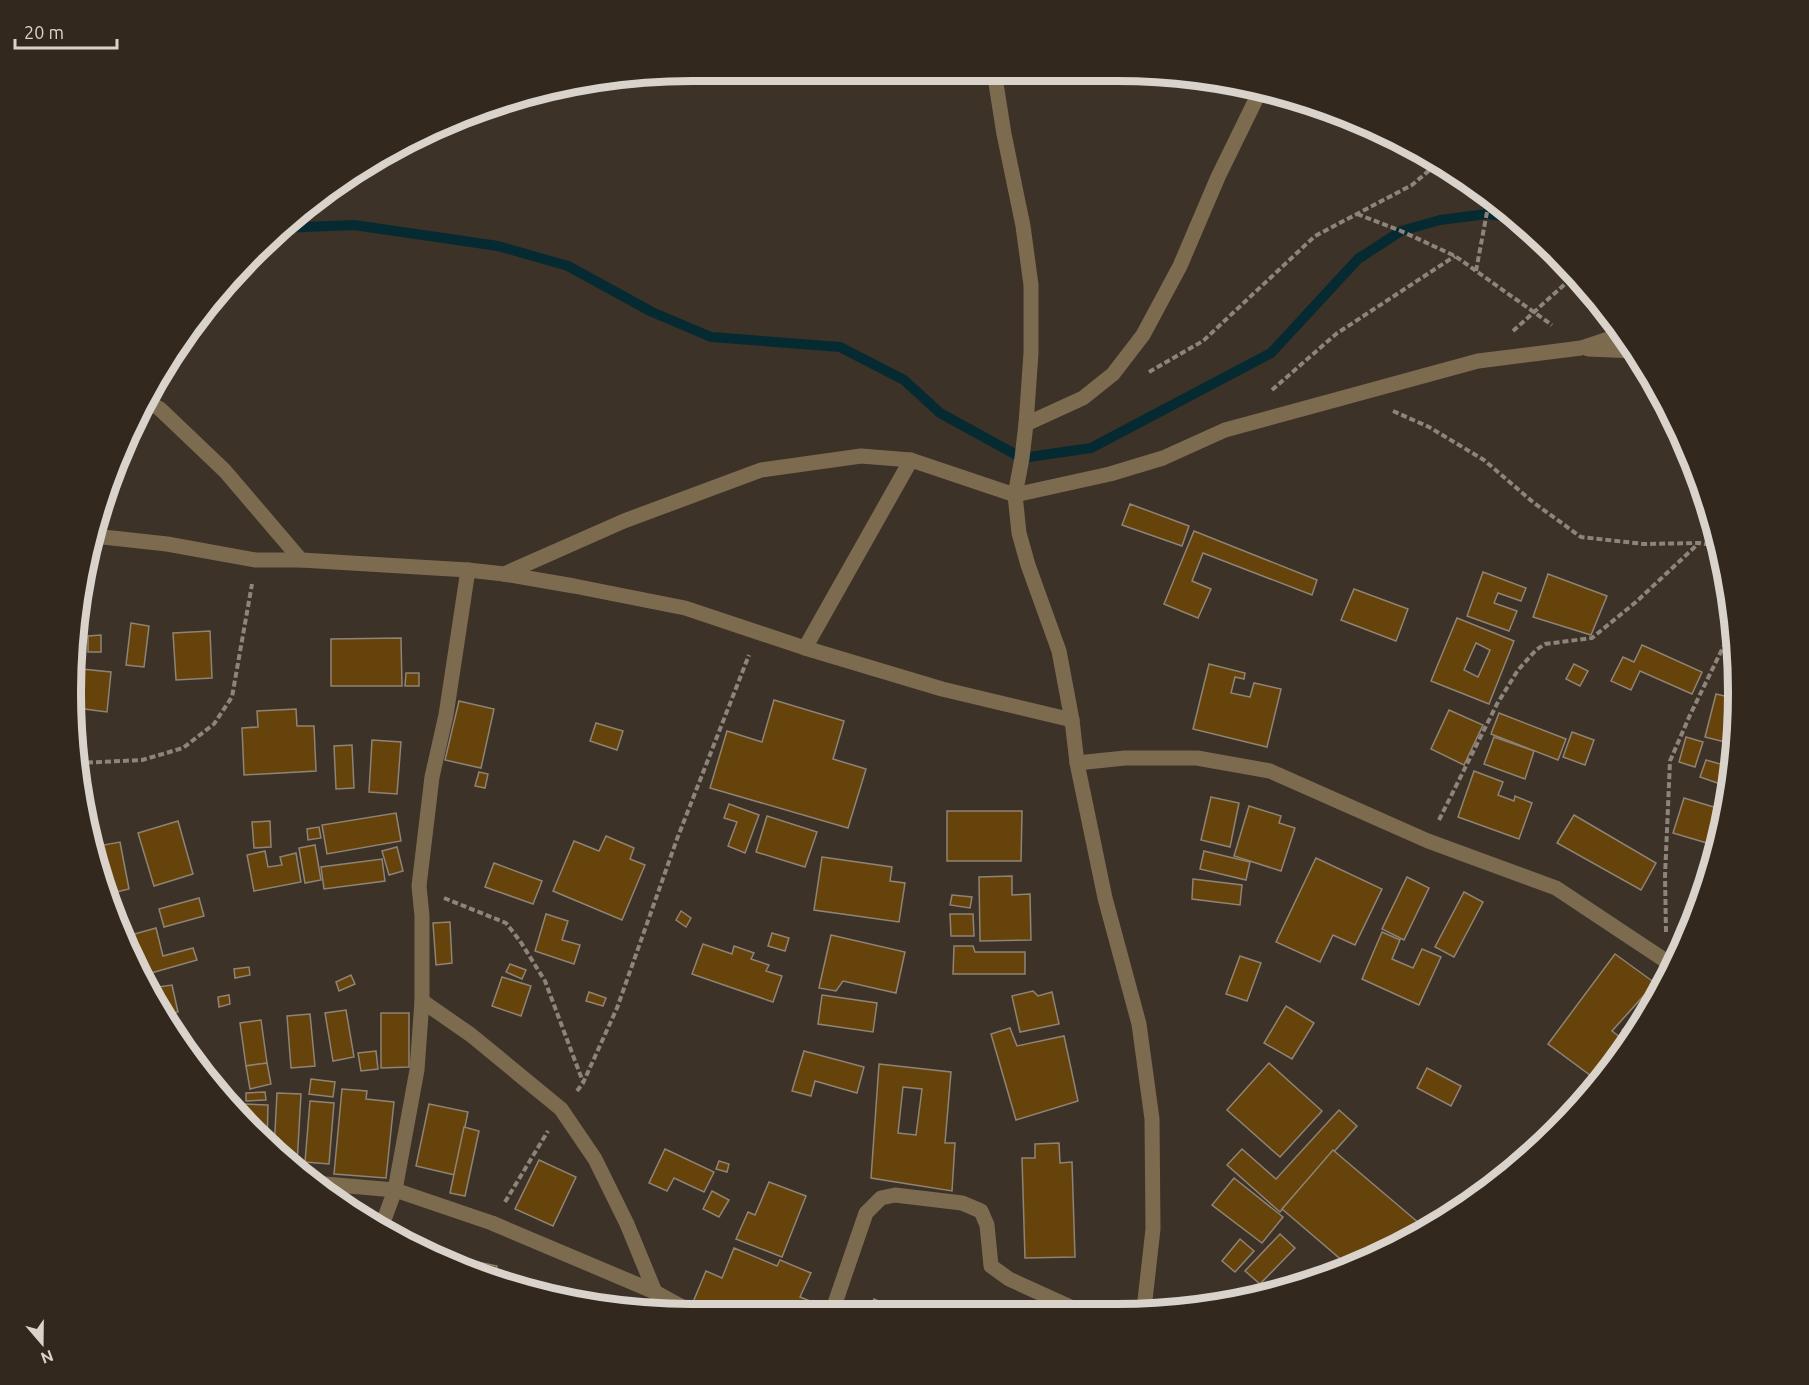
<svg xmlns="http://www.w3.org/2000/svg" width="1809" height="1385" viewBox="0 0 1809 1385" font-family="Ubuntu,sans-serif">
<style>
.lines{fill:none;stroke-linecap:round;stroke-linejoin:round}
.stream{stroke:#062a31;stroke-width:10}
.building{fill:#66430b;stroke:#8e8375;stroke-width:1.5;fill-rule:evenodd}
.path{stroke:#8d847b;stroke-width:4;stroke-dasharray:6 3;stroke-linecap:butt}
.minor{stroke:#7d6b50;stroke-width:15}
.rim{fill:none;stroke:#d9d3cb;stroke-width:8}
</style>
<rect width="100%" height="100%" fill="#3d3227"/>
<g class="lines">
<!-- stream -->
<path class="stream" d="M280,228L354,225L498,246L568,266L652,312L711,337L840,347L904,380L940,413L1022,458L1091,448L1271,353L1358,259L1401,231L1440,220L1487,214L1516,218"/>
</g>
<!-- building -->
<g class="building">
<path d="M1130,504L1189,526L1182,546L1122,525Z"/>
<path d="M1194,531L1317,580L1312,595L1203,553L1192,581L1211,589L1198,618L1164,604Z"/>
<path d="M1483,572L1526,588L1521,601L1498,593L1494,603L1517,611L1509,631L1467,616Z"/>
<path d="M1548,574L1607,596L1591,635L1533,617Z"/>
<path d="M1354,589L1408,609L1396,641L1341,620Z"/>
<path d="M1457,618L1514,641L1489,704L1431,681ZM1476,643L1490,650L1478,677L1464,670Z"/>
<path d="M131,623L149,626L144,667L126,665Z"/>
<path d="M210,631L212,678L176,680L173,633Z"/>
<path d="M101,635V652H88V636Z"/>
<path d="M401,638L402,686H331V639Z"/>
<path d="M1642,645L1702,672L1692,694L1640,671L1631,690L1611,681L1623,657L1634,662Z"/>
<path d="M1209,664L1245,673L1244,679L1235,677L1231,693L1250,697L1254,683L1281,689L1267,747L1193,729Z"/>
<path d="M1574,664L1588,671L1580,686L1566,679Z"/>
<path d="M82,669L111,672L107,712L77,708Z"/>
<path d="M406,673H419V686H405Z"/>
<path d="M1716,694L1738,699L1733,744L1705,737Z"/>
<path d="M774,700L844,721L833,759L866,769L848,828L710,788L727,731L762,742Z"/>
<path d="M459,701L494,709L481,768L445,760Z"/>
<path d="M296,709L297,726H314L316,771L244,775L242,728L258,727L257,711Z"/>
<path d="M1449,710L1483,725L1464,765L1431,749Z"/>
<path d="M1499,713L1566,739L1558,760L1491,734Z"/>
<path d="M596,723L623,731L617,750L590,741Z"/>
<path d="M1572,732L1594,740L1585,765L1563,757Z"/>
<path d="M1494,737L1534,751L1525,779L1484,764Z"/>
<path d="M1686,737L1703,742L1695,767L1679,762Z"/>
<path d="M372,740L401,742L397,794L369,792Z"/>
<path d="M352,745L354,788L336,789L334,746Z"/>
<path d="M1706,760L1731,767L1729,787L1700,777Z"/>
<path d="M1474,771L1503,782L1498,795L1514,801L1515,796L1532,803L1519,839L1458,817Z"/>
<path d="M479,772L488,774L485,788L475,786Z"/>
<path d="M1211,797L1239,803L1230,847L1201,840Z"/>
<path d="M1684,798L1727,811L1717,846L1673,833Z"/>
<path d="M729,804L759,815L745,853L728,846L737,822L724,818Z"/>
<path d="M1249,806L1281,816L1279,823L1295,828L1281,871L1234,856Z"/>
<path d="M947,811H1022L1021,861H947Z"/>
<path d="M396,813L401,841L327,854L322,825Z"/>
<path d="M1574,815L1656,863L1641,890L1557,843Z"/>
<path d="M767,816L817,832L805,867L756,852Z"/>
<path d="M178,821L193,874L154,886L138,833Z"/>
<path d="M270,821L271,847L254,848L252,822Z"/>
<path d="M319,827L321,838L308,840L307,829Z"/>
<path d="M606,836L634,848L630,859L645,865L622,920L553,891L574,841L599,851Z"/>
<path d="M120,842L129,889L108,894L98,846Z"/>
<path d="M315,845L321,880L305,883L299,848Z"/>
<path d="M397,847L403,871L389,875L382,851Z"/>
<path d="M265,851L268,867L282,865L280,857L296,853L301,882L254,891L247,855Z"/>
<path d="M1204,851L1250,862L1246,880L1200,869Z"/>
<path d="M822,857L892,867L890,881L905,883L899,922L814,910Z"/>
<path d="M1316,858L1382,889L1355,945L1333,935L1320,962L1276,942Z"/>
<path d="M382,859L385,881L324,889L321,867Z"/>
<path d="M494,863L542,881L533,904L485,887Z"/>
<path d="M1012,876V895L1030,894L1031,940L980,941L979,877Z"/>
<path d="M1407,877L1429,888L1404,940L1382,929Z"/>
<path d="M1193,879L1242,885L1240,905L1192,899Z"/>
<path d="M1698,891L1702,893L1692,929L1681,924Z"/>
<path d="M1464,892L1483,902L1454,957L1435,947Z"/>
<path d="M952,895L972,897L970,908L950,905Z"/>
<path d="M199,898L204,916L164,927L159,909Z"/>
<path d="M681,911L691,918L686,927L676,920Z"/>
<path d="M546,914L568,921L562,940L580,945L574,964L535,951Z"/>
<path d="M950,914H973L974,936H951Z"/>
<path d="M450,922L452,963L436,965L433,923Z"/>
<path d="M156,928L163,956L193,948L197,960L144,975L131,935Z"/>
<path d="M1382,932L1400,940L1392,959L1413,968L1422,949L1441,957L1419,1005L1362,979Z"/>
<path d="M772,933L789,938L785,951L768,946Z"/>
<path d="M831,935L905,952L896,993L843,981L836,991L819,988Z"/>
<path d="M703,944L732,954L734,946L754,953L751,959L769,965L766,971L782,976L773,1002L692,974Z"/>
<path d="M954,946H973L975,952H1025V974H953Z"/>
<path d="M1615,954L1655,983L1612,1031L1629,1044L1598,1081L1548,1044Z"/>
<path d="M1240,956L1261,963L1247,1001L1226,994Z"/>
<path d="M510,964L526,970L522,979L506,972Z"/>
<path d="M249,967L250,975L235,978L234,969Z"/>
<path d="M351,975L355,984L339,991L336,982Z"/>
<path d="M502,977L531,986L521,1016L492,1006Z"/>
<path d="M172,985L178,1012L164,1015L150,988Z"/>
<path d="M1033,991L1038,996L1052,992L1059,1024L1020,1032L1012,996Z"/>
<path d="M589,992L606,998L603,1006L586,1001Z"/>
<path d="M229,995L230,1004L219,1007L218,997Z"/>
<path d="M822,995L877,1003L873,1032L818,1024Z"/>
<path d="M1653,1001L1634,1038L1632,1040L1622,1030Z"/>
<path d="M1286,1006L1314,1023L1292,1059L1264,1043Z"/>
<path d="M346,1010L354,1057L333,1061L325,1013Z"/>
<path d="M381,1013H409V1067L381,1068Z"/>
<path d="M310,1014L315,1066L291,1068L287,1016Z"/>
<path d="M261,1020L267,1063L246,1066L240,1023Z"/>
<path d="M1010,1028L1017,1046L1064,1036L1078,1101L1016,1120L991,1034Z"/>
<path d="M182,1046H193L194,1061Z"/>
<path d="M376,1051L378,1069L361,1071L358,1053Z"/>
<path d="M804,1051L864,1067L857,1093L815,1081L811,1096L792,1091Z"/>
<path d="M267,1063L271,1084L250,1089L246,1066Z"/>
<path d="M1269,1063L1322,1111L1280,1157L1227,1110Z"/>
<path d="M879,1064L951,1072L945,1143H955L952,1191L871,1178ZM903,1087L922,1089L916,1135L898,1133Z"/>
<path d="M1427,1068L1461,1086L1451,1106L1417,1088Z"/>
<path d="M311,1079L335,1082L333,1097L309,1094Z"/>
<path d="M342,1089L367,1091L366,1099L394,1102L386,1178L334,1174Z"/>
<path d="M265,1092L266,1100L246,1101V1093Z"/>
<path d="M277,1093L301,1094L297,1164H292L274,1150Z"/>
<path d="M310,1101L334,1103L329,1164L305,1162Z"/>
<path d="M244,1104L268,1105L267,1144L253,1133L244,1122Z"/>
<path d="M429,1104L468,1112L455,1175L416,1166Z"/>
<path d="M1339,1110L1357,1126L1280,1212L1227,1165L1242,1149L1276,1179Z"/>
<path d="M464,1127L479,1131L465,1196L450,1193Z"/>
<path d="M1059,1143L1060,1163L1072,1162L1075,1257L1025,1258L1022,1158H1035V1144Z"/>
<path d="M665,1149L714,1172L704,1192L674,1178L667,1191L649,1183Z"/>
<path d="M1333,1150L1426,1229L1351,1268L1282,1209Z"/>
<path d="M539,1160L576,1177L553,1226L515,1209Z"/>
<path d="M719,1161L729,1164L727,1172L716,1169Z"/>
<path d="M1234,1178L1283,1217L1262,1243L1212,1205Z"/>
<path d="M769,1182L806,1196L782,1257L736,1239L748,1212L755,1215Z"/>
<path d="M712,1191L729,1200L719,1217L703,1209Z"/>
<path d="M1280,1234L1295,1248L1260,1284L1245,1271Z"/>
<path d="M1240,1239L1254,1251L1235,1272L1222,1261Z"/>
<path d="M734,1248L777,1266L780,1260L811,1273L800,1297L823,1306L821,1309H731L718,1303L715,1309H709L693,1302L706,1271L722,1278Z"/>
<path d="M445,1255L497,1266L494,1278L455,1267L443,1261Z"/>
<path d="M874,1299L895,1309H869Z"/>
</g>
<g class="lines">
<!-- path -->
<g class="path">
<path d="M1357,214L1401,231L1455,256L1552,325"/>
<path d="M1476,271L1490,196"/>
<path d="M1513,331L1575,275"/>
<path d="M1149,372L1203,341L1315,236L1412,185L1438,163"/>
<path d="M1272,390L1336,334L1455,256"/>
<path d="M1393,411L1429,427L1484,460L1534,503L1581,537L1644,544L1699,543L1719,546"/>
<path d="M78,763L142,760L183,748L214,724L232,697L252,584"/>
<path d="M1439,820L1497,704L1518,670L1536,650L1545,644L1592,638L1636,602L1699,543"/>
<path d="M444,898L506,923L520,941L545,981L583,1082"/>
<path d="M1666,932L1665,876L1670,761L1690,715L1732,629"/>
<path d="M577,1091L583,1083L617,1008L677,839L749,655"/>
<path d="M505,1202L548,1131"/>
</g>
<!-- minor -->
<g class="minor">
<path d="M994,71L1004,134L1023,226L1031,285V353L1026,424L1022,458L1015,495L1019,533L1028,565L1059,651L1072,720L1077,763L1105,898L1139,1024L1152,1119L1153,1229L1144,1309"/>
<path d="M1588,349L1636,351"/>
<path d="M146,401L160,409L225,471L301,560"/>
<path d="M1026,424L1083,398L1113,374L1143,335L1180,266L1218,177L1261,89"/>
<path d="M94,536L167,544L256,560H301L468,570L504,574L574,586L685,608L805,648L942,689L1072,720"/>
<path d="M504,574L624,521L761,470L861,456L911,460L1015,495L1110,474L1163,458L1225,430L1478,361L1581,348L1623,334"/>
<path d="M805,648L911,460"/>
<path d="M1077,763L1125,758H1197L1270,771L1428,841L1556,888L1672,965"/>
<path d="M422,1001L471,1035L561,1109L595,1159L627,1224L655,1292"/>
<path d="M314,1183L395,1190L492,1223L655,1292L686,1309"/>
<path d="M381,1228L395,1190L417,1070L422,1001V916L419,886L432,777L446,715L468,570"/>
<path d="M833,1309L866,1213L881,1198L895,1195L962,1203L981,1211L987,1225L991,1266L1009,1279L1075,1309"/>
</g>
</g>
<!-- crop -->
<path d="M0 0H1809V1385H0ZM692 81H1117A611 611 0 0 1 1728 692V693A611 611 0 0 1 1117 1304H692A611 611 0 0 1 81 693V692A611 611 0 0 1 692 81Z" fill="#32281d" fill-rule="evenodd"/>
<path class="rim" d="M692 81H1117A611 611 0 0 1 1728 692V693A611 611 0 0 1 1117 1304H692A611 611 0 0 1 81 693V692A611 611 0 0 1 692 81Z"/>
<!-- north arrow -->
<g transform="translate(42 1343) rotate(160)" stroke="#32281d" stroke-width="4.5" paint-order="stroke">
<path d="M0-4.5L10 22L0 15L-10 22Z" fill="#d9d3cb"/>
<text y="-9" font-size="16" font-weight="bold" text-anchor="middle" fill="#d9d3cb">N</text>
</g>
<!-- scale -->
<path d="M15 39v9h102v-9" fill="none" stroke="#d9d3cb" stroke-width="3"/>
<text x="24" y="39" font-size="18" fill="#d9d3cb" stroke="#32281d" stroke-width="4.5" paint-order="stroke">20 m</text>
</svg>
